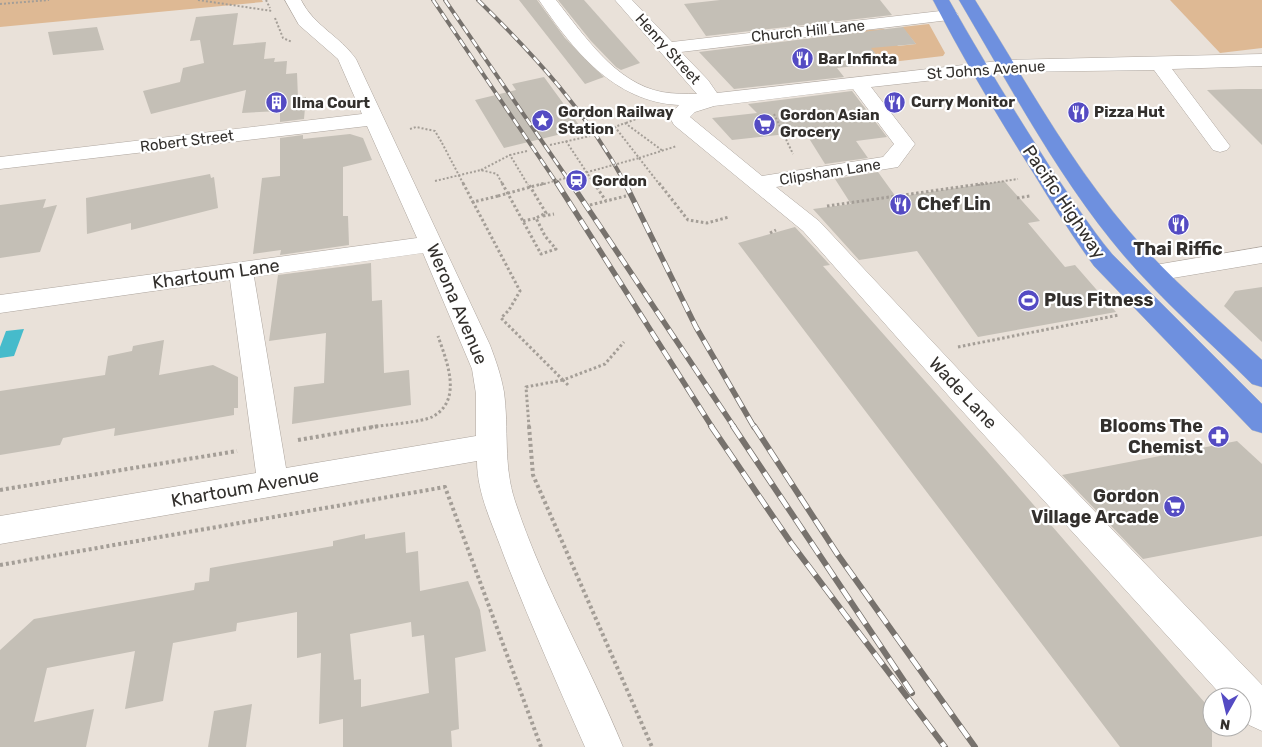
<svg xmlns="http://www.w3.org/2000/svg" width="1262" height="747" viewBox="0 0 1262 747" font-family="Rubik,sans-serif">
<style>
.green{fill:#deb994}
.water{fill:#46bbcb}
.building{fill:#c4bfb6;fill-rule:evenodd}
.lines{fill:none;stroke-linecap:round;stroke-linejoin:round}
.minor-casing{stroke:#ada59e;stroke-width:1}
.highway-casing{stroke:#c2c1c0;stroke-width:1}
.path-far2{stroke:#a49e97;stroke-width:2;stroke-dasharray:2 2;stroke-linecap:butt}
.path-far1{stroke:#a49e97;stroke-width:3;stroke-dasharray:2.5 2.5;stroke-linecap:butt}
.path{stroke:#a49e97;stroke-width:4;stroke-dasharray:3 3;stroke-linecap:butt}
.minor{fill:#fff;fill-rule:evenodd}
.highway{fill:#6e90df;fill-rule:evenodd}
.rail-far2-casing{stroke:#77726d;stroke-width:4}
.rail-far1-casing{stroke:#77726d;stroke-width:5.5}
.rail-casing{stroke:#77726d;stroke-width:6}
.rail-far2{stroke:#fff;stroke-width:2.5;stroke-dasharray:8;stroke-linecap:butt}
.rail-far1{stroke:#fff;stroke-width:4;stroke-dasharray:11;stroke-linecap:butt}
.rail{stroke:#fff;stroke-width:4.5;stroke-dasharray:14;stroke-linecap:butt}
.path-bridge-far1{stroke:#a49e97;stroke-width:2;stroke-dasharray:2 2;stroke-linecap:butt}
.path-bridge{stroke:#a49e97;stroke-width:3;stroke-dasharray:2.5 2.5;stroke-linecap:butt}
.labels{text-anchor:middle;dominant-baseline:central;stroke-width:4.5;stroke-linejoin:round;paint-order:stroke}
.far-street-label{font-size:15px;fill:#33302d;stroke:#fff}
.far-poi-label{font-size:15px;font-weight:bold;fill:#33302d;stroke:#fff;text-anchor:start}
.street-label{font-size:18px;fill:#33302d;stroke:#fff}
.poi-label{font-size:18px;font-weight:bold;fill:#33302d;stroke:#fff;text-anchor:start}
</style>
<rect width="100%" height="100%" fill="#e9e1d9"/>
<!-- green -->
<g class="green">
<path d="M0,0H262L263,2L0,27Z"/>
<path d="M1170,0H1262V48L1220,53Z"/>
<path d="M929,24L945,53L943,56L883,63L856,31L884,29L898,46L916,44L902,27Z"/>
</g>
<!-- water -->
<path class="water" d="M24,329L14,356L0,358V347L6,331Z"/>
<!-- building -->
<g class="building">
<path d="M519,0H537L565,38L604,77L585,84Z"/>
<path d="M558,0H584L640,63L621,70L616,67L591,41Z"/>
<path d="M720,0H880L892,15L706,36L684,4Z"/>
<path d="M238,13L233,45L266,42L264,59L275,58L274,62L287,61L286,74L297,73L298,98L306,97L304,119L280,122V111L242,113L246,90L151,114L143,91L180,82L183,68L204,63L200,40L190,41L196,17Z"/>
<path d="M97,27L104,50L53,55L48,32Z"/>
<path d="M903,27L916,44L871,48L883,63L837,68L844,77L734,89L699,52Z"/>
<path d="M544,77L582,129L504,148L475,100L516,90L512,84Z"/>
<path d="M1240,89H1262V145L1207,90Z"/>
<path d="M852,91L887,137L856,141L868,158L825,164L805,132L732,140L712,118L757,113L748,104Z"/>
<path d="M350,134L363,138L372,160L343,167V216H348L349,245L280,255L281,250L253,254L262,178L280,176V138L303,135V139Z"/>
<path d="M878,172L896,197L1004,181L1040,221L1028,223L1065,267L1075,265L1116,312L978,337L917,251L859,260L813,209L851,204L835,179Z"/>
<path d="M210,174L211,178L214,177L218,208L131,230V223L87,234L86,198Z"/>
<path d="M46,199L43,208L57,205L40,252L0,258V205Z"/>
<path d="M795,227L830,265L823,266L987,451L1212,711V747H1120L738,243Z"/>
<path d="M371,263L372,301L382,300L384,373L409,370L411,405L292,424L294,387L324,383L326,333L269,341L278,275Z"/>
<path d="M1262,287V342L1224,306L1235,291Z"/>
<path d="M164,340L159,375L213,365L238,377V408H234V415L114,436L115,428L63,438L60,445L0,455V391L105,375L108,356L132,351L133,346Z"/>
<path d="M1237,441L1262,464V536L1143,559L1062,475Z"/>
<path d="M405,532L406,553L418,551L420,591L468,581L480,610L486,651L455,658L459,729L451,731L452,747H343V719L319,724L321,653L297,658V612L237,623L236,631L173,643L163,701L125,709L135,651L47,668L34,722L94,709L86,747H0V650L34,619L194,590L195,583L209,581L210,568L333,546V541L365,534V539ZM411,622L412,637L424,635L429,693L361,707V679L354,680L350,634Z"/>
<path d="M252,704L246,747H208L214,711Z"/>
</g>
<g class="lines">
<defs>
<g id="minor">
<path d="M285,0H301C314,26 340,36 356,59L490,345C496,361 501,375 504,392C509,429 503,465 515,501C543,586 589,664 623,747H585C557,684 529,620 504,556C493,525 477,494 477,461L0,544V516L256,473L230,280L0,313V295L417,238L367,126L0,169V157L362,114L338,59L299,25ZM423,253L472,369L476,394V436L286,468L254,277Z"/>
<path d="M539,0H556C584,35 615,83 662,92C674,94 686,94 697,94L615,0H632L672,42L949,10L955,11L958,15L955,19L949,20L681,52L708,80L717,93L1007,60L1262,54V66L1172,69L1230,146L1227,150L1220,152L1213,150L1154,70L1007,72L871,87L915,144L898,167L776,187L819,221L974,386L1262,685V731L1249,725L1242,718V697H1223L954,402L803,231L674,125L669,116L679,105C614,102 573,50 539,0ZM853,89L894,144L883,157L762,176L690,117L695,112L714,106Z"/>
<path d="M1262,247V263L1155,281L1146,279L1143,273L1146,267L1155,265Z"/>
</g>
<g id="highway">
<path d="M933,0H949C981,57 1015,112 1050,167C1070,196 1089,226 1112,254L1262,404V433L1252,430L1094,266C1072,236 1053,205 1034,174C998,117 964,60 933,0Z"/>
<path d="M959,0H975C1024,78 1069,161 1129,231C1169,278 1217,318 1262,360V387L1252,384C1205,337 1153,293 1111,240C1052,166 1007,81 959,0Z"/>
</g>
</defs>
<!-- minor casing -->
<use href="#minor" class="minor-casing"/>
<!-- highway casing -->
<use href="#highway" class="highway-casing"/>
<!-- path-far2 -->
<g class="path-far2">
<path d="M198,0L272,11"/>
<path d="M266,0L270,8"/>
<path d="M0,4L49,0"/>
<path d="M275,18L283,38L292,42"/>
<path d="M774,114L793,154"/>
<path d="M626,123L646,115"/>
<path d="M410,129L416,127L435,131L442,143"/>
<path d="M566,141L595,185"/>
<path d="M550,145L590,136"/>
<path d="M527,151L510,155L528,185"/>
<path d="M639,158L677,146"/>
<path d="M481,170L510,155"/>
<path d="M435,181L481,170L497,174L503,185"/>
<path d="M660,185L615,127L625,123L663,151"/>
<path d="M978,185L1018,179"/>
</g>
<!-- path-far1 -->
<g class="path-far1">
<path d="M502,183L541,254L556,249L545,236L536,218L546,213L528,183"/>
<path d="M594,183L606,201L626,196"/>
<path d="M659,183L688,220L707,223L729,217"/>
<path d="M498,196L473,202L520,291L509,310L501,318L563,380"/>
<path d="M1017,198L1030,196"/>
<path d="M590,205L606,201"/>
<path d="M827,206L987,183"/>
<path d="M543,216L554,214"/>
<path d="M523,221L537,218"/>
<path d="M770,233L776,230"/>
<path d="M958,347L1119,315"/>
<path d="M568,385L563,380L605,364L624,342"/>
<path d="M371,427C385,425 422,422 432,417C464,400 446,360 438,336"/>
<path d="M529,427L526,387L563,380"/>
</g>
<!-- path -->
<g class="path">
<path d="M529,426L533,475L652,747"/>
<path d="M298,440L379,426"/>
<path d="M0,490L237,451"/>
<path d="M0,565L445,487L541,747"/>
</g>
<!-- minor -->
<use href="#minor" class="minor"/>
<!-- highway -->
<use href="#highway" class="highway"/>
<defs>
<g id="rail-far2">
<path d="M433,0L558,185"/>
<path d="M445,0L572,185"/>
<path d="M478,0C535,56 588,113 626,185"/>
</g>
<g id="rail-far1">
<path d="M557,183L712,427"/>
<path d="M571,183L734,427"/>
<path d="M625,183L696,327L754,427"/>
</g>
<g id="rail">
<path d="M711,426L791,543L945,747"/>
<path d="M733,426L912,693"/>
<path d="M754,426L838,555L975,747"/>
</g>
</defs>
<!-- rail-far2 casing -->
<use href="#rail-far2" class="rail-far2-casing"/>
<!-- rail-far1 casing -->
<use href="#rail-far1" class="rail-far1-casing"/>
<!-- rail casing -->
<use href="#rail" class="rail-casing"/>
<!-- rail-far2 -->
<use href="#rail-far2" class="rail-far2"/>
<!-- rail-far1 -->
<use href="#rail-far1" class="rail-far1"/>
<!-- rail -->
<use href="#rail" class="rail"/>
<!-- path-bridge-far1 -->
<g class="path-bridge-far1">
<path d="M442,143L464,185"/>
<path d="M540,185L639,158"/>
</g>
<!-- path-bridge -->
<g class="path-bridge">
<path d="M463,183L473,202"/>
<path d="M498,196L545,183"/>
</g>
</g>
<!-- icons -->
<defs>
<symbol id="restaurant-disc" viewBox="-11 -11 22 22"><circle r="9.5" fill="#544bc3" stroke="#fff"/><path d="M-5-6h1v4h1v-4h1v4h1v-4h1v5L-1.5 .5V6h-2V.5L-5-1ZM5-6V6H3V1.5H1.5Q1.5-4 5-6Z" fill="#fff"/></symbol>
<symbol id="building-disc" viewBox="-11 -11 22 22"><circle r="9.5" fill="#544bc3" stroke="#fff"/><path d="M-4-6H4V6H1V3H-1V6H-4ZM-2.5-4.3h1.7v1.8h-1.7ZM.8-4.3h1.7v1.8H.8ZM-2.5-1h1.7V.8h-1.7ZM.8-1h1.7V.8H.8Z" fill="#fff"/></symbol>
<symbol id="sight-disc" viewBox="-11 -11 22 22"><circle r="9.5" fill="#544bc3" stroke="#fff"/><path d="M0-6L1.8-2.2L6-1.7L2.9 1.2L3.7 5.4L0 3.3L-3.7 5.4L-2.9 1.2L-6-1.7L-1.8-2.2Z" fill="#fff"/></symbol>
<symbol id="supermarket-disc" viewBox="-11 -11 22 22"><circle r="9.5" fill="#544bc3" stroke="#fff"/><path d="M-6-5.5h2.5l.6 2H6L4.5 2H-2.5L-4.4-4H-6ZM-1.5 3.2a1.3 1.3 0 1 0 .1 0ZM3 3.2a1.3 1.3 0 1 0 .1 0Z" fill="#fff"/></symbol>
<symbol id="station-disc" viewBox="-11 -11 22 22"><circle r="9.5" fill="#544bc3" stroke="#fff"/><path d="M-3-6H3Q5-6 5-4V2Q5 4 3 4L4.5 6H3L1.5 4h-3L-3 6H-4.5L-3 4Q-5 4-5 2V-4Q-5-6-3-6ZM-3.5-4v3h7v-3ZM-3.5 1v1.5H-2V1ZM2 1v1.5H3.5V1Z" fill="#fff"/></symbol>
<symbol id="stadium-disc" viewBox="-11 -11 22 22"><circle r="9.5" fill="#544bc3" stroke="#fff"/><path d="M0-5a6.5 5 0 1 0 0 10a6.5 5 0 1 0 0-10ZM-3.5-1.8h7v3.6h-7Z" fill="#fff"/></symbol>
<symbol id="pharmacy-disc" viewBox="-11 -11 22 22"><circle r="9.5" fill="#544bc3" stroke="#fff"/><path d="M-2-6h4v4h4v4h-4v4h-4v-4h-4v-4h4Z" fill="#fff"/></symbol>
</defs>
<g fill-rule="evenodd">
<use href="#restaurant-disc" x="790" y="46" width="25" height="25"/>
<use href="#restaurant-disc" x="882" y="90" width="25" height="25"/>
<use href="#building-disc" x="264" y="90" width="25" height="25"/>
<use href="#restaurant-disc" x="1066" y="100" width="25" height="25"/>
<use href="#sight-disc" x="530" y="108" width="25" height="25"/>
<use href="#supermarket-disc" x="752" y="112" width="25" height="25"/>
<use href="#station-disc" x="564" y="168" width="25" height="25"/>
<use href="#restaurant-disc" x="888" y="192" width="25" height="25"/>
<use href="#restaurant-disc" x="1166" y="212" width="25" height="25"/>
<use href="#stadium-disc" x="1016" y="288" width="25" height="25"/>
<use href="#pharmacy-disc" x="1206" y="424" width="25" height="25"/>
<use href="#supermarket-disc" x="1162" y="494" width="25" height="25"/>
</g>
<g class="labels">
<!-- far-street labels -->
<g class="far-street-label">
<text transform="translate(808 31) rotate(-6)">Church Hill Lane</text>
<text transform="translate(668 49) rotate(48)">Henry Street</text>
<text transform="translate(986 70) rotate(-4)">St Johns Avenue</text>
<text transform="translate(187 141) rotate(-7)">Robert Street</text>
<text transform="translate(830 172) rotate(-9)">Clipsham Lane</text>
</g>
<!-- far-poi labels -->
<g class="far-poi-label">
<text x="818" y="59">Bar Infinta</text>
<text x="911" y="102">Curry Monitor</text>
<text x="292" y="103">Ilma Court</text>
<text x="558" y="112">Gordon Railway<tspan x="558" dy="17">Station</tspan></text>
<text x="1094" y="112">Pizza Hut</text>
<text x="780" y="115">Gordon Asian<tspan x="780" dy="17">Grocery</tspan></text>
<text x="592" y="181">Gordon</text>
</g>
<!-- street labels -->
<g class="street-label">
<text transform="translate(1064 202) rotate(56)">Pacific Highway</text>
<text transform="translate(216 274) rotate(-8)">Khartoum Lane</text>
<text transform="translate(457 304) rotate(67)">Werona Avenue</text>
<text transform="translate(963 393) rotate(47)">Wade Lane</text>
<text transform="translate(245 488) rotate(-10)">Khartoum Avenue</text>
</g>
<!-- poi labels -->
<g class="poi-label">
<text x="917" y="204">Chef Lin</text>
<text x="1178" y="249" text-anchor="middle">Thai Riffic</text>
<text x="1044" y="300">Plus Fitness</text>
<text x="1203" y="426" text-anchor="end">Blooms The<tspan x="1203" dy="21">Chemist</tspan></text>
<text x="1159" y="496" text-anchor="end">Gordon<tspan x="1159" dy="21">Village Arcade</tspan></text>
</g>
</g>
<!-- north arrow -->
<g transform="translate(1227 712) rotate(188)"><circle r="24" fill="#ffffff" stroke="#adacab"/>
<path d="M0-4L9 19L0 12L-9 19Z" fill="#544bc3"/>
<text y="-8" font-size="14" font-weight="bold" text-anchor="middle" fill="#33302d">N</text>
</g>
</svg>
